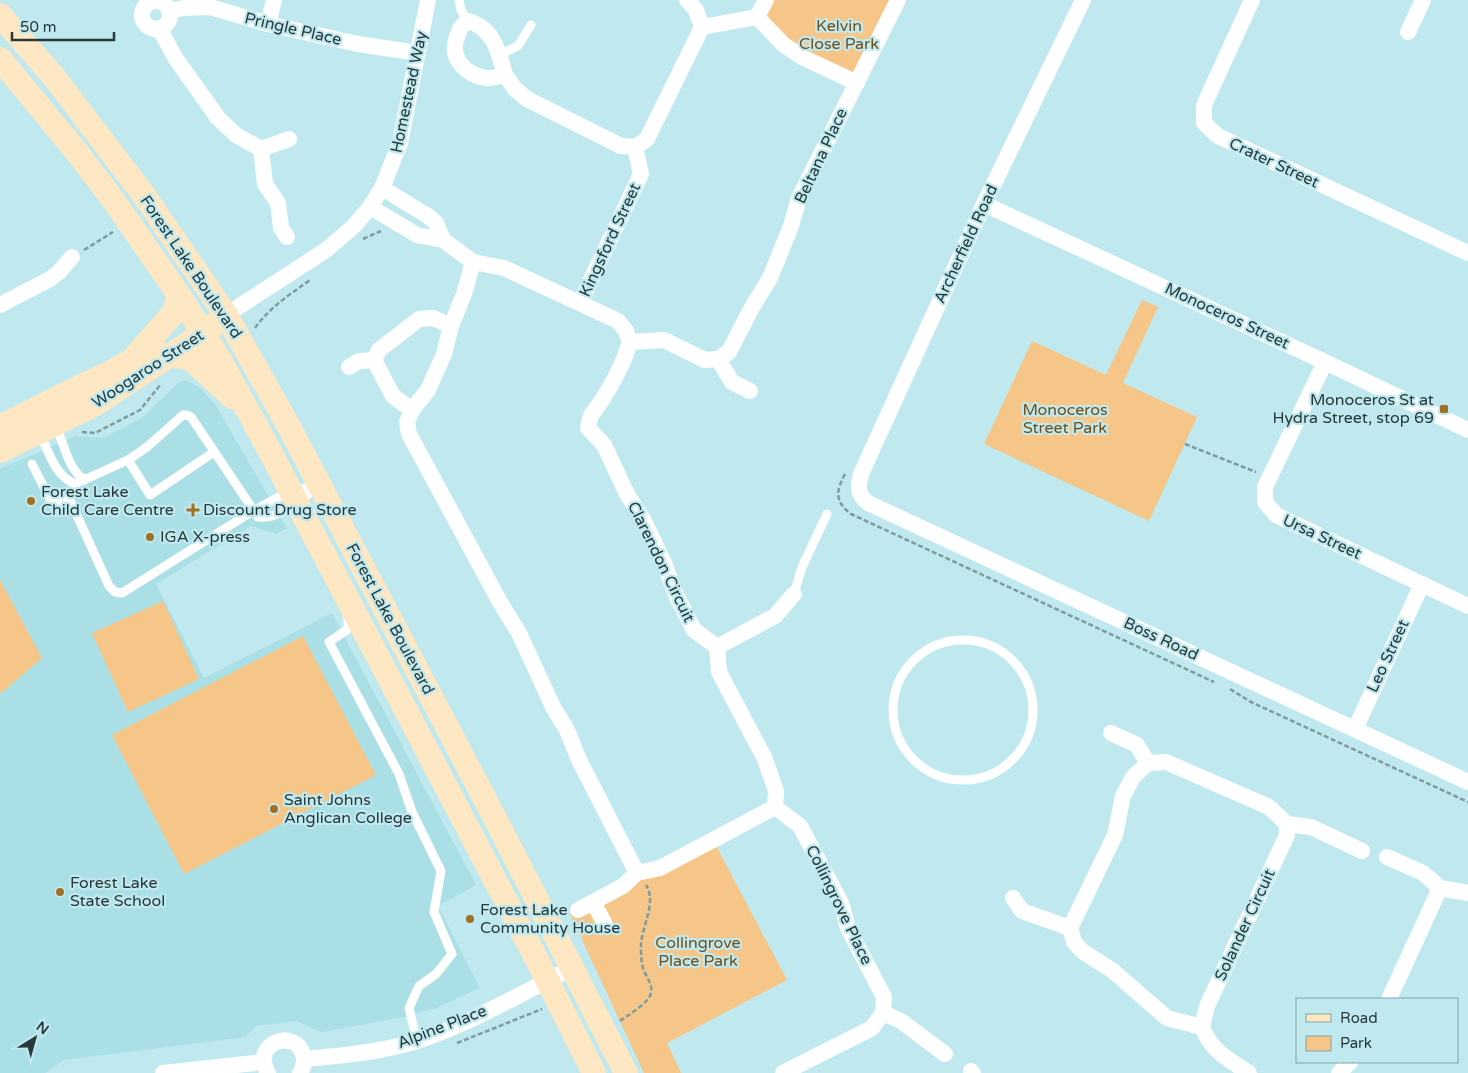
<svg xmlns="http://www.w3.org/2000/svg" width="1468" height="1073" viewBox="0 0 1468 1073" font-family="'Varela Round',sans-serif">
<style>
.built{fill:#abdfe6}
.green{fill:#f5c687}
.lines{fill:none;stroke-linecap:round;stroke-linejoin:round}
.path{stroke:#7d9ca0;stroke-width:2.5;stroke-dasharray:5 2.5;stroke-linecap:butt}
.service{stroke:#fff;stroke-width:9}
.minor{stroke:#fff;stroke-width:16}
.secondary{stroke:#fee7c3;stroke-width:24}
.poi-dot{fill:#a17025;stroke:#bfe9ee;stroke-width:2}
.labels{text-anchor:middle;dominant-baseline:central;stroke-width:4.5;stroke-linejoin:round;paint-order:stroke}
.park-label{font-size:16px;fill:#744f17;stroke:#bfe9ee}
.street-label{font-size:16px;fill:#28393b;stroke:#bfe9ee}
.poi-label{font-size:16px;fill:#28393b;stroke:#bfe9ee;text-anchor:start}
</style>
<rect width="100%" height="100%" fill="#bfe9ee"/>
<!-- built -->
<path class="built" d="M185,380L199,387L215,404L287,528L276,534L251,526L156,584L204,678L332,613L476,885L438,906L480,988L436,1008L404,1017L321,1032L296,1021L256,1026L245,1037L64,1060L45,1073H0V469L76,436L102,438L142,418L179,382Z"/>
<!-- green -->
<g class="green">
<path d="M766,0H898L857,83L802,57L757,17Z"/>
<path d="M1142,300L1158,307L1123,383L1197,417L1149,521L984,444L1032,341L1106,375Z"/>
<path d="M0,580L42,658L0,694Z"/>
<path d="M163,601L199,679L128,712L92,633Z"/>
<path d="M303,636L376,775L184,874L112,735Z"/>
<path d="M713,840L787,980L667,1043L681,1073H644L570,914Z"/>
</g>
<g class="lines">
<!-- path -->
<g class="path">
<path d="M363,239L381,231"/>
<path d="M84,250L113,232"/>
<path d="M255,328C269,308 289,295 310,280"/>
<path d="M82,432L95,433L140,410L161,384"/>
<path d="M1185,444L1256,472"/>
<path d="M845,474C836,491 834,501 851,514L1214,682"/>
<path d="M1230,689L1251,702L1468,802"/>
<path d="M620,1021C628,1015 649,1003 651,993C653,985 647,978 644,971C641,963 641,954 641,945C642,926 657,902 646,885"/>
<path d="M457,1043L542,1009"/>
</g>
<!-- service -->
<g class="service">
<path d="M459,0L461,10L468,21"/>
<path d="M499,55L518,46L531,25"/>
<path d="M55,425C65,444 67,469 85,480"/>
<path d="M40,433C48,451 55,476 75,484L128,460L147,447L183,415H187L191,417L258,517C281,519 301,500 318,486"/>
<path d="M128,460L150,495L214,452"/>
<path d="M32,464L53,505L69,498L75,484"/>
<path d="M69,498L109,586L115,592L122,593L253,511L290,491L316,486"/>
<path d="M794,594L802,567L827,514"/>
<path d="M348,615V629L329,642L399,774L412,812L441,871L434,912L452,954L436,974L419,986L409,1008L417,1041"/>
<circle cx="963" cy="710" r="70"/>
</g>
<!-- minor -->
<g class="minor">
<path d="M766,0L757,17L784,45L802,57L857,83"/>
<path d="M1083,0L984,204L861,474C858,487 857,494 868,503L1468,782"/>
<path d="M1252,0L1204,105V123L1218,136L1468,253"/>
<circle cx="156" cy="15" r="14"/>
<path d="M169,11L184,8L210,7L268,24L358,44L418,53"/>
<path d="M468,21C494,28 499,53 505,75C499,76 492,79 486,78C467,75 450,60 456,40C459,31 460,26 468,21Z"/>
<path d="M268,24L274,0"/>
<path d="M702,27L757,17"/>
<path d="M159,28L176,59L218,118L236,135L261,149"/>
<path d="M1408,32L1423,0"/>
<path d="M505,75L515,89L527,99L621,146L635,147L647,139L702,27L696,10L687,0"/>
<path d="M382,188L428,216L436,223L443,240"/>
<path d="M984,204L1325,362L1468,430"/>
<path d="M370,207L417,235L443,240L473,262L504,268L618,321L626,331L630,342"/>
<path d="M287,237L281,228L278,203L265,184L261,149L289,139"/>
<path d="M473,262L464,294L451,326L444,354L428,390L412,410L407,422L409,434L501,604L519,633L553,707L567,730L579,760L637,873"/>
<path d="M580,303L641,174L635,147"/>
<path d="M0,305L50,279L59,272L72,257"/>
<path d="M226,315L326,250L354,226L370,207L382,188L400,143L428,0"/>
<path d="M630,342L664,340L705,360L718,359L729,352L751,309L770,278L791,226L799,198L898,0"/>
<path d="M718,359L732,382L750,391"/>
<path d="M1325,362L1265,487V502L1276,515L1468,606"/>
<path d="M349,367L359,361L374,360"/>
<path d="M412,410L393,396L374,360L379,350L419,319L433,318L451,326"/>
<path d="M717,647L775,616L794,594"/>
<path d="M1355,729L1422,584"/>
<path d="M1111,733L1137,745L1148,763"/>
<path d="M1166,762L1269,807L1287,824V835L1207,1006L1202,1027L1167,1018L1113,971L1082,951L1074,942L1070,928L1115,835L1123,796L1133,777L1148,763Z"/>
<path d="M775,807L800,826L841,903L848,928L884,997L883,1013L872,1028L783,1073"/>
<path d="M1287,824L1311,827L1362,851"/>
<path d="M1387,857L1423,873L1440,888L1468,893"/>
<path d="M1013,898L1022,911L1070,928"/>
<path d="M593,902L605,924"/>
<path d="M578,910L623,886L637,873L660,868L775,807L776,791L765,759L719,672L717,647L694,630L676,595L664,563L644,521L627,494L604,445L588,428C591,409 593,415 602,400C613,383 624,362 630,342"/>
<path d="M1389,999L1440,888"/>
<path d="M883,1013L901,1021L945,1054"/>
<path d="M1202,1027C1211,1051 1228,1059 1249,1073"/>
<path d="M304,1059C341,1056 381,1052 417,1041C469,1024 522,993 572,968"/>
<path d="M971,1071L973,1073"/>
<path d="M163,1073L264,1062"/>
<path d="M268,1073C250,1044 294,1027 303,1054C305,1061 304,1067 300,1073"/>
<path d="M1339,1073L1350,1062"/>
</g>
<!-- secondary -->
<g class="secondary">
<path d="M0,15L54,77L143,194L226,315L288,425L487,803L626,1073"/>
<path d="M0,59L76,151L114,201L179,295L220,360L265,442L536,958L594,1073"/>
<path d="M136,355L171,316L174,312L179,295"/>
<path d="M168,356L185,357L193,361L232,397"/>
<path d="M0,427L77,388L111,372L154,348"/>
<path d="M0,451L94,405L204,333L215,324"/>
</g>
</g>
<!-- markers -->
<g class="poi-dot">
<rect x="1439" y="404" width="10" height="10" rx="2.5"/>
<circle cx="31" cy="501" r="5"/>
<path d="M190.5 502.5h5v5h5v5h-5v5h-5v-5h-5v-5h5z"/>
<circle cx="150" cy="537" r="5"/>
<circle cx="274" cy="809" r="5"/>
<circle cx="60" cy="892" r="5"/>
<circle cx="470" cy="919" r="5"/>
</g>
<g class="labels">
<!-- park labels -->
<g class="park-label">
<text x="839" y="26">Kelvin<tspan x="839" dy="18">Close Park</tspan></text>
<text x="1065" y="410">Monoceros<tspan x="1065" dy="18">Street Park</tspan></text>
<text x="698" y="943">Collingrove<tspan x="698" dy="18">Place Park</tspan></text>
</g>
<!-- street labels -->
<g class="street-label">
<text transform="translate(293 29) rotate(13)">Pringle Place</text>
<text transform="translate(409 92) rotate(-78)">Homestead Way</text>
<text transform="translate(821 156) rotate(-65)">Beltana Place</text>
<text transform="translate(1274 163) rotate(25)">Crater Street</text>
<text transform="translate(610 240) rotate(-65)">Kingsford Street</text>
<text transform="translate(966 244) rotate(-65)">Archerfield Road</text>
<text transform="translate(191 267) rotate(56)">Forest Lake Boulevard</text>
<text transform="translate(1227 316) rotate(25)">Monoceros Street</text>
<text transform="translate(148 369) rotate(-33)">Woogaroo Street</text>
<text transform="translate(1322 537) rotate(25)">Ursa Street</text>
<text transform="translate(661 562) rotate(64)">Clarendon Circuit</text>
<text transform="translate(390 619) rotate(62)">Forest Lake Boulevard</text>
<text transform="translate(1161 639) rotate(25)">Boss Road</text>
<text transform="translate(1388 656) rotate(-65)">Leo Street</text>
<text transform="translate(839 905) rotate(64)">Collingrove Place</text>
<text transform="translate(1245 925) rotate(-65)">Solander Circuit</text>
<text transform="translate(442 1027) rotate(-21)">Alpine Place</text>
</g>
<!-- poi labels -->
<g class="poi-label">
<text x="1434" y="400" text-anchor="end">Monoceros St at<tspan x="1434" dy="18">Hydra Street, stop 69</tspan></text>
<text x="41" y="492">Forest Lake<tspan x="41" dy="18">Child Care Centre</tspan></text>
<text x="203" y="510">Discount Drug Store</text>
<text x="160" y="537">IGA X-press</text>
<text x="284" y="800">Saint Johns<tspan x="284" dy="18">Anglican College</tspan></text>
<text x="70" y="883">Forest Lake<tspan x="70" dy="18">State School</tspan></text>
<text x="480" y="910">Forest Lake<tspan x="480" dy="18">Community House</tspan></text>
</g>
</g>
<!-- legend -->
<rect x="1296" y="998" width="162" height="65" fill="#bfe9ee" stroke="#83a3a6"/>
<rect x="1306" y="1014" width="25" height="8" fill="#fee7c3" stroke="#83a3a6"/>
<text x="1340" y="1023" font-size="15" fill="#28393b">Road</text>
<rect x="1306" y="1036" width="25" height="15" fill="#f5c687" stroke="#83a3a6"/>
<text x="1340" y="1048" font-size="15" fill="#28393b">Park</text>
<!-- north arrow -->
<g transform="translate(35 1038) rotate(37)" stroke="#bfe9ee" stroke-width="4" paint-order="stroke">
<path d="M0-4L9 19L0 12L-9 19Z" fill="#28393b"/>
<text y="-8" font-size="14" font-weight="bold" text-anchor="middle" fill="#28393b">N</text>
</g>
<!-- scale -->
<path d="M12 32v8h102v-8" fill="none" stroke="#28393b" stroke-width="2.5"/>
<text x="20" y="32" font-size="15" fill="#28393b" stroke="#bfe9ee" stroke-width="4" paint-order="stroke">50 m</text>
</svg>
